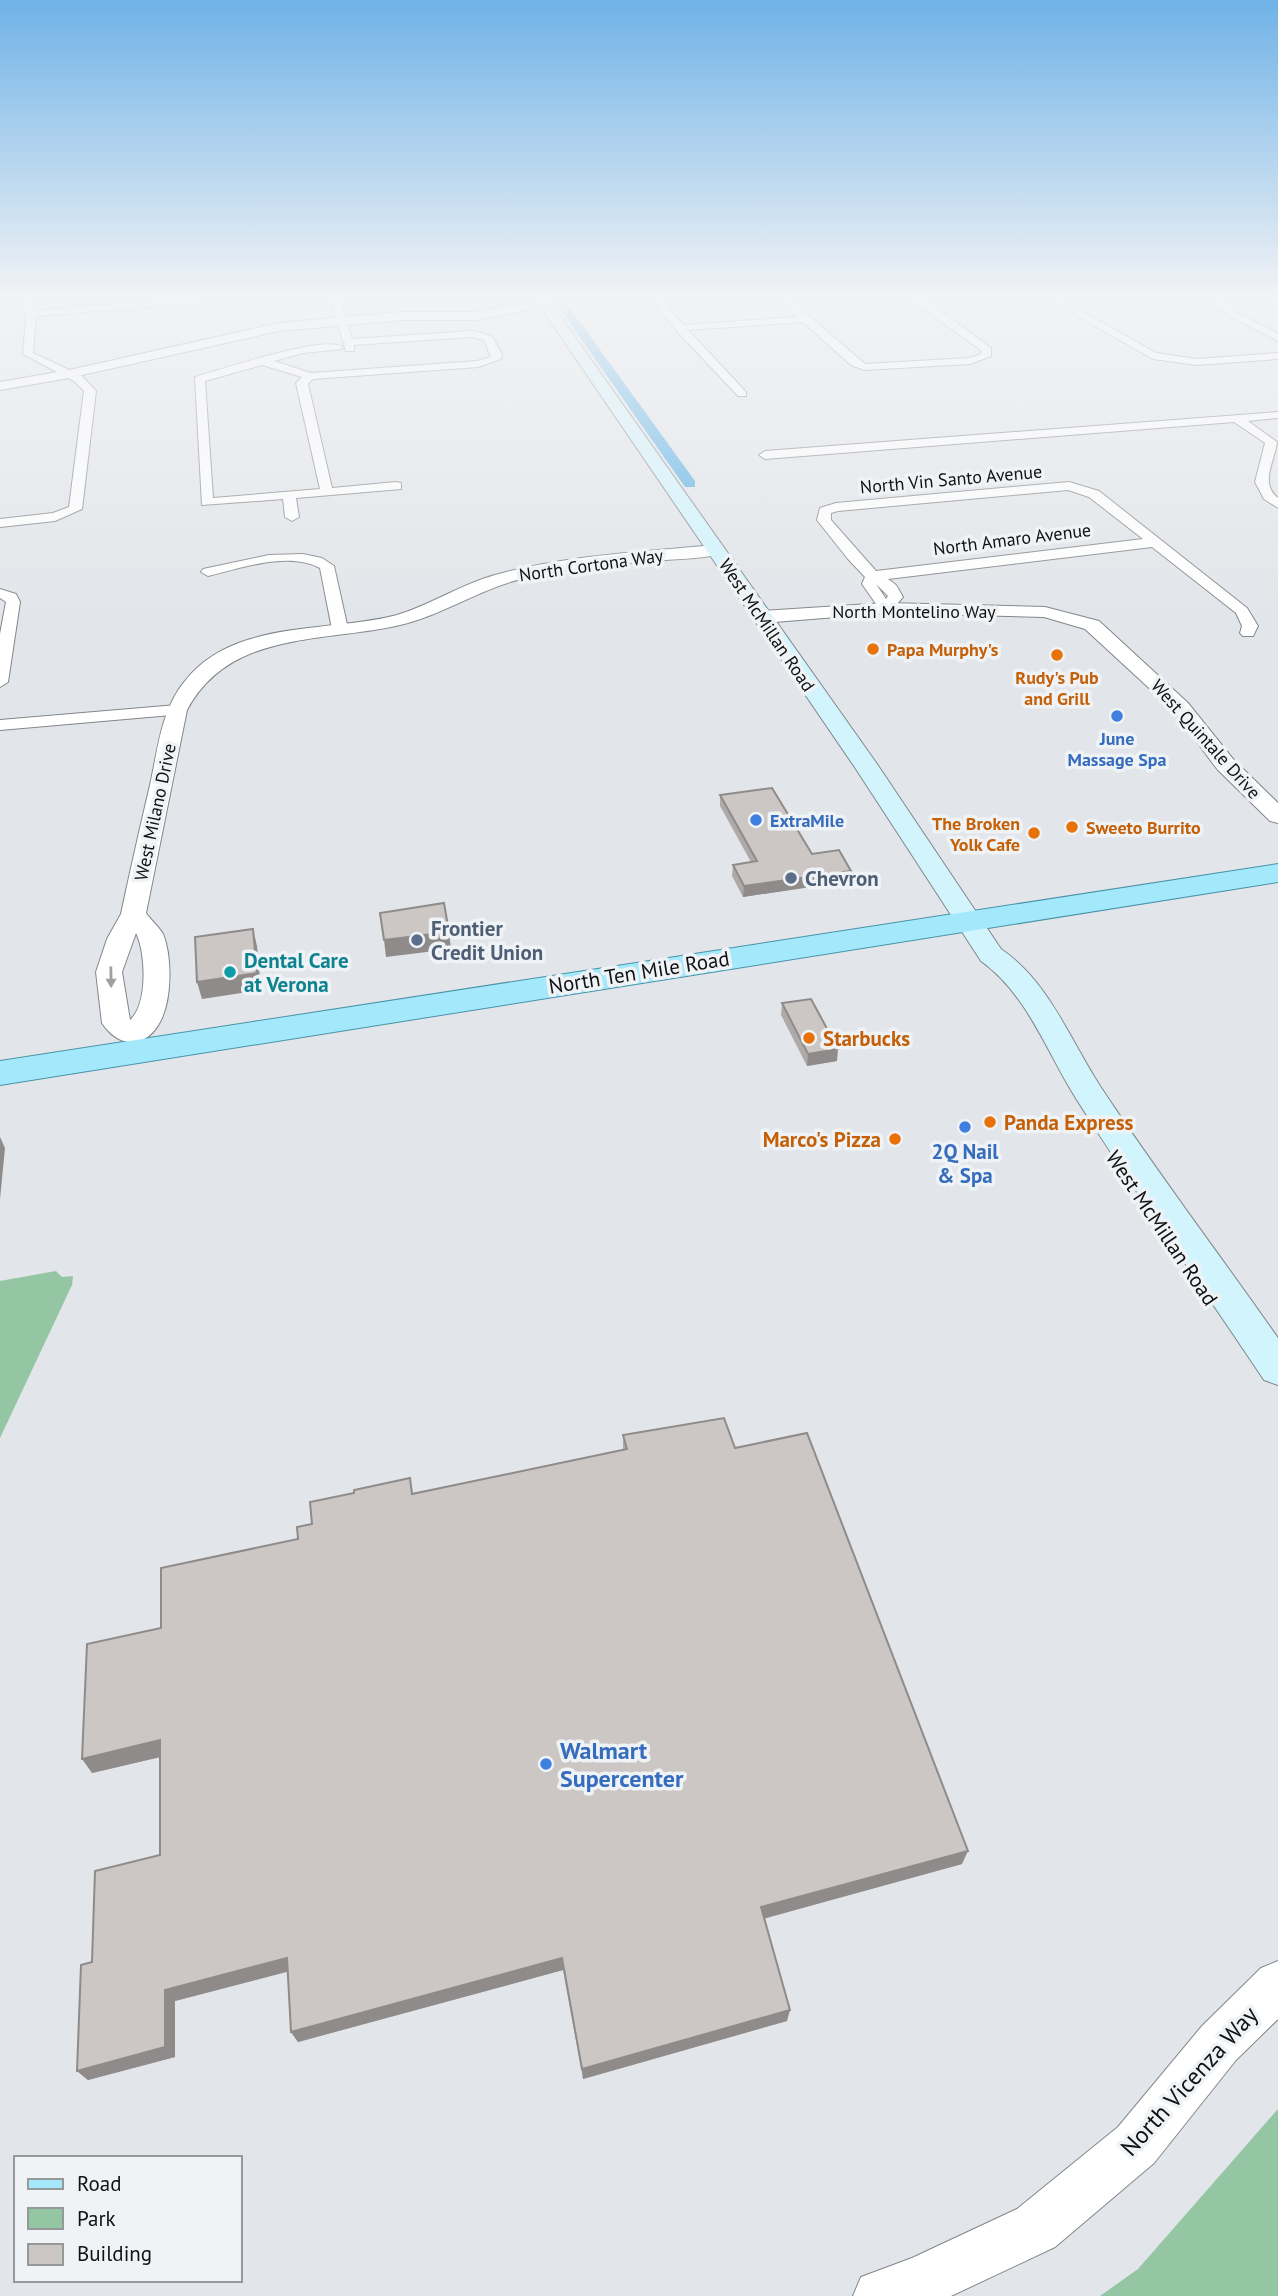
<svg xmlns="http://www.w3.org/2000/svg" width="1278" height="2296" viewBox="0 0 1278 2296" font-family="'PT Sans',sans-serif">
<style>
.green{fill:#95c6a3}
.lines{fill:none;stroke-linecap:round;stroke-linejoin:round}
.canal{fill:#5ab0e5;fill-rule:evenodd}
.minor-casing{stroke:#83868a;stroke-width:2}
.tertiary-casing{stroke:#83868a;stroke-width:2}
.secondary-casing{stroke:#83868a;stroke-width:2}
.primary-casing{stroke:#4993a8;stroke-width:2}
.minor{fill:#fff;fill-rule:evenodd}
.tertiary{fill:#fff;fill-rule:evenodd}
.secondary{fill:#d2f4fd;fill-rule:evenodd}
.primary{fill:#a4e8fb;fill-rule:evenodd}
.wall{fill:#afaaa9}
.shaded-wall{fill:#8f8b8a}
.building{fill:#ccc6c5;stroke:#8f8b8a;stroke-width:2}
.oneway{fill:#9fa0a0}
.food-dot{fill:#e8710a;stroke:#eff3f6;stroke-width:2.5}
.shop-dot{fill:#3f7fe0;stroke:#eff3f6;stroke-width:2.5}
.service-dot{fill:#5c6f8a;stroke:#eff3f6;stroke-width:2.5}
.culture-dot{fill:#0f9aa8;stroke:#eff3f6;stroke-width:2.5}
.labels{text-anchor:middle;dominant-baseline:central;stroke-width:7;stroke-linejoin:round;paint-order:stroke}
.far-street-label{font-size:18px;fill:#101112;stroke:#eff3f6}
.far-food-label{font-size:18px;font-weight:bold;fill:#c56008;stroke:#eff3f6;text-anchor:start}
.far-shop-label{font-size:18px;font-weight:bold;fill:#366cbe;stroke:#eff3f6}
.service-label{font-size:21px;font-weight:bold;fill:#4e5e75;stroke:#eff3f6;text-anchor:start}
.culture-label{font-size:21px;font-weight:bold;fill:#0d838f;stroke:#eff3f6;text-anchor:start}
.street-label{font-size:21px;fill:#101112;stroke:#eff3f6}
.food-label{font-size:21px;font-weight:bold;fill:#c56008;stroke:#eff3f6;text-anchor:start}
.shop-label{font-size:21px;font-weight:bold;fill:#366cbe;stroke:#eff3f6}
.near-shop-label{font-size:24px;font-weight:bold;fill:#366cbe;stroke:#eff3f6;text-anchor:start}
.near-street-label{font-size:24px;fill:#101112;stroke:#eff3f6}
</style>
<rect width="100%" height="100%" fill="#e2e5e9"/>
<!-- green -->
<g class="green">
<path d="M56,1271L62,1277L73,1276L72,1285L0,1438V1281Z"/>
<path d="M1278,2109V2296H1100L1138,2269Z"/>
</g>
<g class="lines">
<!-- canal -->
<path class="canal" d="M551,296H561L695,481V487H685Z"/>
<defs>
<g id="minor">
<path d="M21,296H31L34,311L212,296H254L249,299L36,316L33,353L82,376L96,391L82,509L55,521L0,527V519L53,513L69,507L84,391L74,381L23,354L26,319Z"/>
<path d="M329,296H339L352,339L472,331L492,336L502,355L501,359L478,367L313,379L308,384L332,488L396,482L401,483V489L296,498L299,517L292,521L285,517L283,499L202,505L195,377C221,370 325,334 343,347L342,349L303,353L274,361L311,373L477,361L491,357L484,340L472,337L354,345V351H346ZM262,365L302,377L296,383L320,489L213,498L205,381Z"/>
<path d="M649,296H659L683,325L797,317L775,296H786L865,364L969,358L981,354L982,351L917,304L911,296H921L991,348V356L970,364L864,370L851,365L803,322L688,330L746,392V396H738L676,330Z"/>
<path d="M1054,296H1064L1068,303L1156,353L1197,359L1278,353V359L1197,365L1153,359L1062,307Z"/>
<path d="M1205,296H1216L1236,312L1278,334V341L1230,316Z"/>
<path d="M1278,412V418L1248,421L1277,442C1275,461 1259,483 1278,498V508L1264,499L1255,482L1265,443L1234,422L765,459L759,455L765,451Z"/>
<path d="M1069,482L1099,491L1247,608L1258,626L1253,636H1243L1240,633L1242,626L1236,613L1152,547L888,579L896,585L903,597L891,611H881L862,584L865,577L848,559L817,520L820,508L836,503ZM1068,490L1089,497L1143,539L876,571L831,520V513L838,511ZM876,584L888,596L886,599Z"/>
<path d="M303,554L322,558L334,566L348,629L345,632L340,634L332,629L320,568C289,551 241,568 208,576L201,572L203,569L269,555Z"/>
<path d="M0,589L16,594L20,602L8,682L0,687V634L6,602L0,598Z"/>
<path d="M177,705L185,710L183,714L0,730V720Z"/>
</g>
<g id="tertiary">
<path d="M530,303L536,307L534,309L475,320H402L279,331L69,378L0,390V382L69,370L279,323L402,312H475Z"/>
<path d="M715,545L723,550L721,554C699,559 675,559 652,561C611,564 570,568 530,577C484,586 446,614 400,625C323,643 230,630 187,710L146,913C151,920 159,927 163,934C172,956 172,998 161,1020C147,1049 119,1049 102,1023L96,972L107,939L121,914C130,871 140,828 150,785C158,749 161,710 185,681C233,619 329,633 397,615C431,605 461,584 495,575C567,555 641,552 715,545ZM136,933C146,953 148,1004 130,1020L122,972Z"/>
<path d="M886,603L1045,607L1099,621L1188,703L1233,759L1278,803V823L1270,821L1217,769L1174,711L1085,629L1044,617L886,613L762,623L753,617L762,611Z"/>
<path d="M1278,1961V2019L1236,2060L1154,2163L1055,2247L951,2296H853L861,2277L912,2258L1017,2209L1118,2127L1202,2026L1261,1968Z"/>
</g>
<path id="secondary" d="M533,296H546L877,764L1001,949C1049,982 1069,1038 1100,1086C1157,1172 1219,1254 1278,1338V1385L1264,1380C1202,1287 1137,1195 1077,1100C1047,1053 1028,995 981,961L856,769Z"/>
<path id="primary" d="M1278,864V882L0,1085V1061Z"/>
</defs>
<!-- minor casing -->
<use href="#minor" class="minor-casing"/>
<!-- tertiary casing -->
<use href="#tertiary" class="tertiary-casing"/>
<!-- secondary casing -->
<use href="#secondary" class="secondary-casing"/>
<!-- primary casing -->
<use href="#primary" class="primary-casing"/>
<!-- minor -->
<use href="#minor" class="minor"/>
<!-- tertiary -->
<use href="#tertiary" class="tertiary"/>
<!-- secondary -->
<use href="#secondary" class="secondary"/>
<!-- primary -->
<use href="#primary" class="primary"/>
</g>
<!-- wall -->
<g class="wall">
<path d="M720,795L812,854L850,881L743,897L732,876L733,865L751,862L720,806Z"/>
<path d="M782,1003L837,1061L807,1066L781,1015Z"/>
<path d="M623,1435L735,1448L962,1864L764,1918L787,2021L583,2079L563,1970L298,2042L291,2032L288,1971L175,2001V2057L88,2080L77,2071L92,1962L160,1855V1757L92,1773L161,1628L298,1539L312,1524L354,1493L410,1478L413,1493L623,1450Z"/>
</g>
<!-- shaded-wall -->
<g class="shaded-wall">
<path d="M851,871L850,881L743,897L744,886Z"/>
<path d="M253,929L257,946L261,990L202,999L197,982Z"/>
<path d="M449,932L451,949L386,957L384,940Z"/>
<path d="M838,1049L837,1061L807,1066L808,1054Z"/>
<path d="M0,1137L5,1148L0,1199Z"/>
<path d="M160,1740L169,1755L92,1773L82,1759Z"/>
<path d="M968,1851L962,1864L759,1920L761,1907Z"/>
<path d="M287,1958L294,1970L175,2001V2057L88,2080L77,2071L165,1990Z"/>
<path d="M562,1958L563,1970L298,2042L291,2032Z"/>
<path d="M790,2010L787,2021L583,2079L582,2069Z"/>
</g>
<!-- building -->
<g class="building">
<path d="M772,788L812,854L839,850L851,871L744,886L733,865L757,861L720,795Z"/>
<path d="M444,903L449,932L384,940L380,913Z"/>
<path d="M253,929L257,973L197,982L195,937Z"/>
<path d="M811,999L838,1049L808,1054L782,1003Z"/>
<path d="M724,1418L735,1448L807,1433L968,1851L761,1907L790,2010L582,2069L562,1958L291,2032L287,1958L165,1990V2047L77,2071L81,1965L92,1962L95,1871L160,1855V1740L82,1759L87,1644L161,1628V1568L298,1539L297,1527L312,1524L310,1502L354,1493V1490L410,1478L412,1494L627,1449L623,1435Z"/>
</g>
<!-- one-way arrows -->
<defs><path id="oneway-solid" d="M-6-.8H1V-3.2L6.5 0L1 3.2V.8H-6Z" transform="scale(1.75)"/></defs>
<use class="oneway" href="#oneway-solid" transform="translate(111 977) rotate(89)"/>
<!-- sky -->
<linearGradient id="sky" x2="0" y2="1"><stop stop-color="#6fb2e7"/><stop offset="0.48" stop-color="#f2f3f5"/><stop offset="1" stop-color="#f2f3f5" stop-opacity="0"/></linearGradient>
<rect width="1278" height="618" fill="url(#sky)"/>
<!-- markers -->
<g class="food-dot">
<circle cx="873" cy="649" r="7"/>
<circle cx="1057" cy="655" r="7"/>
<circle cx="1072" cy="827" r="7"/>
<circle cx="1034" cy="833" r="7"/>
<circle cx="809" cy="1038" r="7"/>
<circle cx="990" cy="1122" r="7"/>
<circle cx="895" cy="1139" r="7"/>
</g>
<g class="shop-dot">
<circle cx="1117" cy="716" r="7"/>
<circle cx="756" cy="820" r="7"/>
<circle cx="965" cy="1127" r="7"/>
<circle cx="546" cy="1764" r="7"/>
</g>
<g class="service-dot">
<circle cx="791" cy="878" r="7"/>
<circle cx="417" cy="940" r="7"/>
</g>
<circle class="culture-dot" cx="230" cy="972" r="7"/>
<g class="labels">
<!-- far-street labels -->
<g class="far-street-label">
<text transform="translate(951 479) rotate(-5)">North Vin Santo Avenue</text>
<text transform="translate(1012 539) rotate(-7)">North Amaro Avenue</text>
<text transform="translate(591 565) rotate(-8)">North Cortona Way</text>
<text x="914" y="611">North Montelino Way</text>
<text transform="translate(767 625) rotate(56)">West McMillan Road</text>
<text transform="translate(1206 739) rotate(48)">West Quintale Drive</text>
<text transform="translate(155 812) rotate(-78)">West Milano Drive</text>
</g>
<!-- far-food labels -->
<g class="far-food-label">
<text x="887" y="649">Papa Murphy's</text>
<text x="1057" y="677" text-anchor="middle">Rudy's Pub<tspan x="1057" dy="21">and Grill</tspan></text>
<text x="1020" y="823" text-anchor="end">The Broken<tspan x="1020" dy="21">Yolk Cafe</tspan></text>
<text x="1086" y="827">Sweeto Burrito</text>
</g>
<!-- far-shop labels -->
<g class="far-shop-label">
<text x="1117" y="738">June<tspan x="1117" dy="21">Massage Spa</tspan></text>
<text x="770" y="820" text-anchor="start">ExtraMile</text>
</g>
<!-- service labels -->
<g class="service-label">
<text x="805" y="878">Chevron</text>
<text x="431" y="928">Frontier<tspan x="431" dy="24">Credit Union</tspan></text>
</g>
<!-- culture labels -->
<g class="culture-label">
<text x="244" y="960">Dental Care<tspan x="244" dy="24">at Verona</tspan></text>
</g>
<!-- street labels -->
<g class="street-label">
<text transform="translate(639 972) rotate(-9)">North Ten Mile Road</text>
<text transform="translate(1162 1228) rotate(56)">West McMillan Road</text>
</g>
<!-- food labels -->
<g class="food-label">
<text x="823" y="1038">Starbucks</text>
<text x="1004" y="1122">Panda Express</text>
<text x="881" y="1139" text-anchor="end">Marco's Pizza</text>
</g>
<!-- shop labels -->
<g class="shop-label">
<text x="965" y="1151">2Q Nail<tspan x="965" dy="24">&amp; Spa</tspan></text>
</g>
<!-- near-shop labels -->
<g class="near-shop-label">
<text x="560" y="1750">Walmart<tspan x="560" dy="28">Supercenter</tspan></text>
</g>
<!-- near-street labels -->
<g class="near-street-label">
<text transform="translate(1189 2081) rotate(-48)">North Vicenza Way</text>
</g>
</g>
<!-- legend -->
<rect x="14" y="2156" width="228" height="126" fill="#eff3f6" stroke="#96999b" stroke-width="2"/>
<rect x="28" y="2179" width="35" height="10" fill="#a4e8fb" stroke="#96999b" stroke-width="2"/>
<text x="77" y="2191" font-size="21" fill="#101112">Road</text>
<rect x="28" y="2208" width="35" height="21" fill="#95c6a3" stroke="#96999b" stroke-width="2"/>
<text x="77" y="2226" font-size="21" fill="#101112">Park</text>
<rect x="28" y="2244" width="35" height="21" fill="#ccc6c5" stroke="#96999b" stroke-width="2"/>
<text x="77" y="2261" font-size="21" fill="#101112">Building</text>
</svg>
